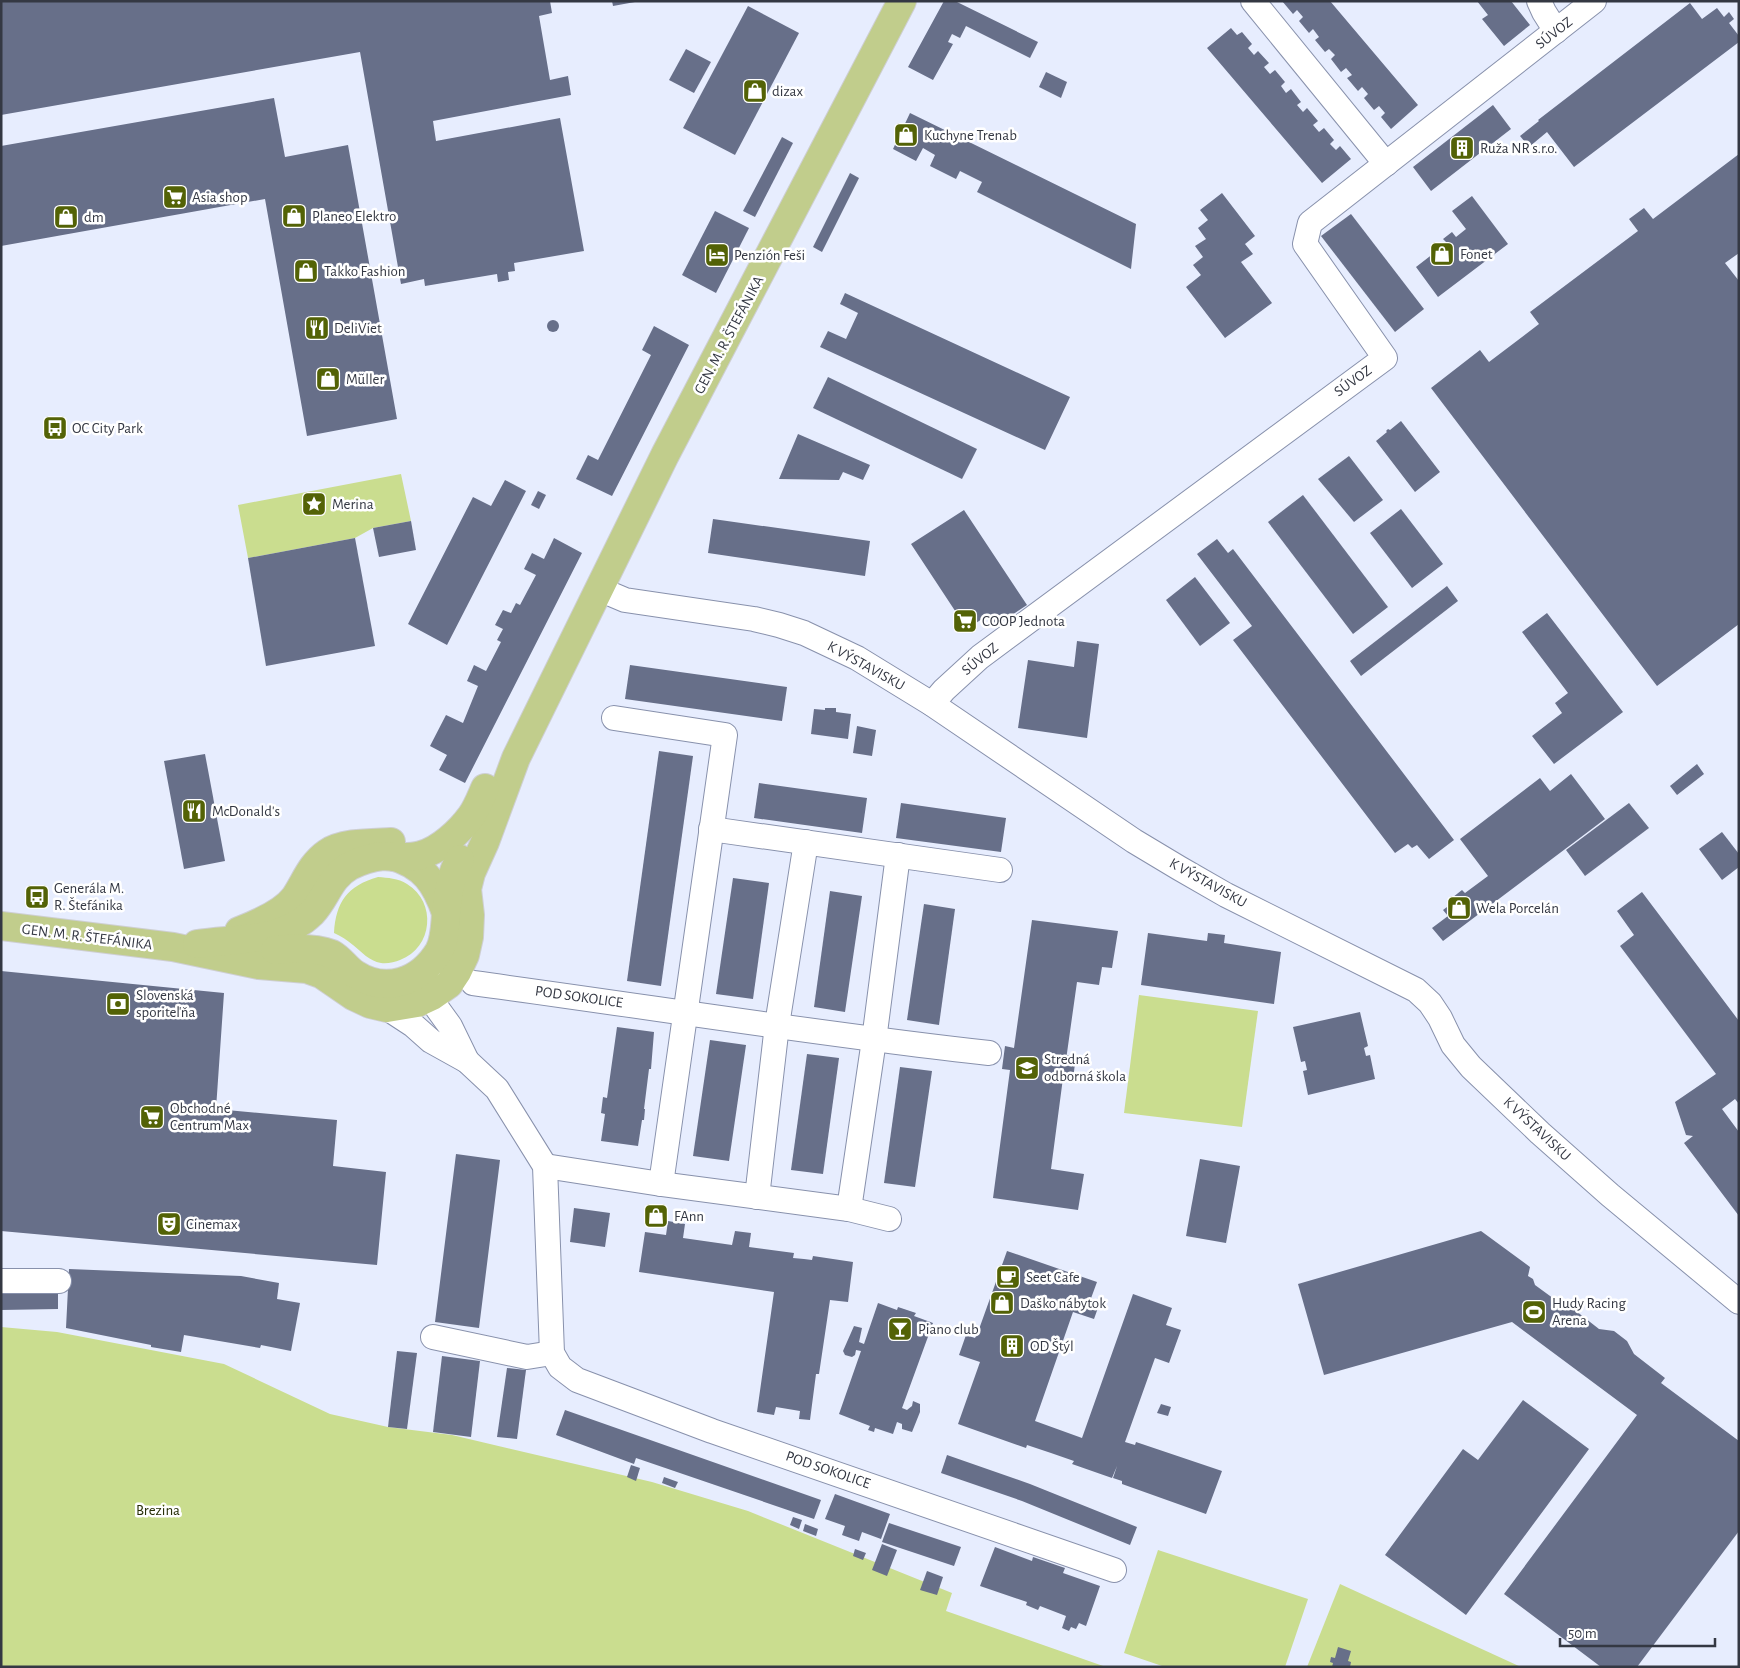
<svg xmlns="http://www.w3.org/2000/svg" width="1740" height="1668" viewBox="0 0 1740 1668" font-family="'Alegreya Sans',sans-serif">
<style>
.green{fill:#cadd8f}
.building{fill:#676f89}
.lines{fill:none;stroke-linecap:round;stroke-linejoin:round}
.minor-casing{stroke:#8891ac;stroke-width:26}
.major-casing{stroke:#cecfd2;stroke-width:30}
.minor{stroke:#fff;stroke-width:24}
.major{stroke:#c1cd8c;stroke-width:28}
.labels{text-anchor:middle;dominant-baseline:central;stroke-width:5;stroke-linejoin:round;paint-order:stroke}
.street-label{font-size:15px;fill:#343843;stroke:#fff}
.poi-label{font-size:15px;fill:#343843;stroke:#fff;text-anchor:start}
.park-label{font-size:15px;fill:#272e07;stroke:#fff}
</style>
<rect width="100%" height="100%" fill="#e7edfe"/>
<!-- green -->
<g class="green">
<path d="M401,474L411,521L373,528L355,538L248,558L238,505Z"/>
<path d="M378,877C388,878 398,878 407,884C437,902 433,948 400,960C395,962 387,964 381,963C369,961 362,952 353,945C347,940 341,936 334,933C336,902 347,886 378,877Z"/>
<path d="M1139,995L1258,1011L1242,1127L1124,1113Z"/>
<path d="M1,1327L57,1332L224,1364L330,1414L388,1427L452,1435L652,1482L748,1511L952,1593L946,1611L1106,1667H1Z"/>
<path d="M1158,1550L1308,1599L1285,1667H1165L1124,1653Z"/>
<path d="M1340,1584L1521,1667H1307Z"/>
</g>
<!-- building -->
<g class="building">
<path d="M1,1H550L552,13L539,16L550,80L568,76L571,95L433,121L436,141L560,118L584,251L514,263L515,271L508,272L509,280L498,282L497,274L425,286L424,279L401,284L360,52L1,115Z"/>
<path d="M612,1H635V2L613,6Z"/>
<path d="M944,1H955L1038,42L1030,58L966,26L960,38L952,34L948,42L953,44L933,80L908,67Z"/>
<path d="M1282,1H1330L1418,105L1391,129L1381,117L1385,113L1379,106L1374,110L1364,98L1368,94L1362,87L1358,91L1347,78L1352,75L1346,68L1341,72L1331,59L1335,55L1329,49L1325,52L1315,40L1319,37L1313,29L1309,33L1299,21L1303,17L1297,10L1293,14Z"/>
<path d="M1477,1H1511L1530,25L1504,46L1482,19L1488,15Z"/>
<path d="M1690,3L1702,19L1717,8L1724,17L1729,12L1734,19L1729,23L1739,36V42L1574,167L1547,132L1529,147L1520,136L1539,121L1538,120Z"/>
<path d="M748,6L799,33L735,155L683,128Z"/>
<path d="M1231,28L1237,35L1242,32L1252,44L1248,48L1254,55L1258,51L1269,63L1264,67L1270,74L1275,70L1285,82L1281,86L1286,93L1291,89L1301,102L1297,105L1303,112L1307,108L1318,121L1313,125L1319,132L1324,128L1334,140L1330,144L1336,150L1340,146L1351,159L1322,183L1207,48Z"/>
<path d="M686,49L711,62L694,93L669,80Z"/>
<path d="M1046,72L1067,82L1061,98L1039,87Z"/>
<path d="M274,98L285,157L348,145L397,419L307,436L265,199L1,246V146Z"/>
<path d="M1493,105L1511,129L1431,191L1413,167Z"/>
<path d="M910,113L1136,224L1131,269L977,192L982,182L960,171L956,179L930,166L935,155L923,148L916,161L893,149Z"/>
<path d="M782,137L793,143L755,217L743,211Z"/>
<path d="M1739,154V253L1725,263L1739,281V624L1657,686L1431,388L1480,350L1489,362L1539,324L1530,312L1638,231L1629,219L1644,208L1653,219Z"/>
<path d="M850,173L859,178L822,252L813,247Z"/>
<path d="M1222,193L1255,236L1245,244L1253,254L1241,262L1272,303L1225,338L1186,287L1201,275L1193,265L1203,257L1195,246L1206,239L1198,228L1208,220L1200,210Z"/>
<path d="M1472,196L1508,244L1438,297L1416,267L1447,243L1443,239L1452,232L1456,237L1466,229L1452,211Z"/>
<path d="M715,211L749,228L716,293L682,275Z"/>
<path d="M1351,214L1424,309L1395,332L1321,236Z"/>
<path d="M845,293L1070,397L1045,450L820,347L828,331L846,339L858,313L840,304Z"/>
<circle cx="553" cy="326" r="6"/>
<path d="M654,326L689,345L612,496L576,479L588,455L598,460L651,355L642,350Z"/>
<path d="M828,377L977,449L962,479L813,408Z"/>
<path d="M1401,421L1440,472L1415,492L1376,441L1387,432L1386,431L1388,429L1390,430Z"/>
<path d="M798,434L870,465L863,480L843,472L839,480L779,479Z"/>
<path d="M1349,456L1383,500L1354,522L1318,479Z"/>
<path d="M505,480L526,491L447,645L408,624L473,497L491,506Z"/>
<path d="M538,491L546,495L539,509L531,505Z"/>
<path d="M1303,495L1388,607L1353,634L1268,522Z"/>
<path d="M1401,509L1443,564L1412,588L1370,533Z"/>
<path d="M964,510L1027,605L995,626L988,615L967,629L911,544Z"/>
<path d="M713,519L870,541L865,576L708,553Z"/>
<path d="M411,521L416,550L379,557L373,528Z"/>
<path d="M355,538L375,646L266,666L248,558Z"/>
<path d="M554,538L582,553L465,783L439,770L447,755L430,746L446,715L463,723L478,686L467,681L474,665L486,671L501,642L497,640L503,629L495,625L503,610L511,613L516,603L520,605L536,575L524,569L532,553L544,559Z"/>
<path d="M1217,539L1228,553L1233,549L1454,840L1429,859L1417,845L1412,848L1408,844L1395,853L1233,640L1252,626L1197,554Z"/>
<path d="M1195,577L1230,623L1200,646L1166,600Z"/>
<path d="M1447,586L1458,601L1361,676L1350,661Z"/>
<path d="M1547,613L1623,712L1554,764L1532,736L1562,713L1555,703L1568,693L1522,632Z"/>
<path d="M1077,641L1099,644L1087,738L1018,728L1028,660L1074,667Z"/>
<path d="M630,665L787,687L782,721L625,699Z"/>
<path d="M825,708H836V712L851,714L848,739L811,734L814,709L825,710Z"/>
<path d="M857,726L876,730L872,756L853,753Z"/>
<path d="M659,751L693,756L661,986L627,981Z"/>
<path d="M205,754L225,861L184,869L164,761Z"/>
<path d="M1697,764L1704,774L1677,795L1670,786Z"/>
<path d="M1571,774L1605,819L1443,941L1432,928L1448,916L1443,910L1447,907L1448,901L1462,890L1465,893L1488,876L1460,839L1540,778L1550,791Z"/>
<path d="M759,783L867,798L862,833L754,818Z"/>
<path d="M901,803L1006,818L1001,852L896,838Z"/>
<path d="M1629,803L1649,828L1585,876L1566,850Z"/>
<path d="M1722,832L1739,854V867L1722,880L1699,849Z"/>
<path d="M733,878L769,883L753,999L716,994Z"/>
<path d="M830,891L862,896L845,1012L814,1007Z"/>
<path d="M1642,892L1739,1021V1104L1735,1099L1722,1109L1739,1132V1216L1684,1143L1693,1136L1686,1135L1675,1102L1716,1074L1620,946L1634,935L1617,911Z"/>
<path d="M924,904L955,909L939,1025L907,1020Z"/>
<path d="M1032,920L1118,931L1112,968L1102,967L1099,985L1077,982L1066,1060L1067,1055L1076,1056L1073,1079L1063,1078L1051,1169L1084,1174L1078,1210L993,1198L1010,1070L1002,1069L1005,1046L1014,1048Z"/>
<path d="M1148,933L1207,941L1208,933L1225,935L1224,943L1281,952L1274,1004L1141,985Z"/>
<path d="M1,971L224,993L216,1109L337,1120L333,1166L386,1172L377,1265L1,1231Z"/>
<path d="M1360,1012L1368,1046L1364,1048L1366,1056L1370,1055L1375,1079L1308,1095L1303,1071L1307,1070L1305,1061L1301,1062L1293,1027Z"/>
<path d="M617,1027L654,1032L651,1069H649L644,1109H645L644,1120H642L638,1146L601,1141L605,1114L601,1113L603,1097L607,1098Z"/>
<path d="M710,1040L746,1045L729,1161L693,1156Z"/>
<path d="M807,1054L839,1058L823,1174L791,1170Z"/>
<path d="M900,1067L932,1071L915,1187L884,1183Z"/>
<path d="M456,1154L500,1160L479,1328L435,1322Z"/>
<path d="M1200,1159L1240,1166L1226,1243L1186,1236Z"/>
<path d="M574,1208L610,1213L605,1247L570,1242Z"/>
<path d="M668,1221L685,1224L683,1238L732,1245L735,1231L751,1233L749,1247L794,1253L793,1258L804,1259L812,1260L813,1256L853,1262L848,1302L830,1300L819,1374H816L810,1420L799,1419L800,1411L776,1407L774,1415L757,1412L774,1292L639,1272L645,1232L666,1235Z"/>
<path d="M1481,1231L1530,1267L1528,1276L1533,1279L1535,1285L1561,1304H1567L1599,1329L1614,1331L1627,1341L1634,1354L1665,1378L1661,1383L1739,1441V1531L1637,1667H1601L1504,1594L1637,1415L1512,1322L1324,1375L1298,1284Z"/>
<path d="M1007,1251L1097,1282L1090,1301L1099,1305L1094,1319L1073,1312L1035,1421L1082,1438L1133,1294L1172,1308L1166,1325L1181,1330L1169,1363L1155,1358L1125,1442L1135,1445L1136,1442L1222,1471L1206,1514L1122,1484V1481L1113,1478L1117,1466L1112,1478L1072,1464L1074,1461L1051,1453L1027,1445L1026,1448L958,1424L980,1362L959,1355L966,1335L975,1338L978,1332Z"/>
<path d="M69,1269L241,1276L279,1283L277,1299L300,1303L291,1351L261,1345L260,1348L184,1335L181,1352L151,1347V1345L66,1328Z"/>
<path d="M1,1290H58V1309L1,1310Z"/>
<path d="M878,1303L897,1310L898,1307L916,1313L914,1316L933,1323L902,1408L907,1410L912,1406L913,1401L920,1404V1412L912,1432L902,1429V1424L897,1422L893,1434L875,1428L874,1432L868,1430L870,1426L839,1414L861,1351L856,1350L855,1355L852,1357L845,1355L843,1351L854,1326L862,1328L859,1342L864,1344Z"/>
<path d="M397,1351L417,1353L407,1429L388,1427Z"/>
<path d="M442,1356L480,1361L471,1437L433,1432Z"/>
<path d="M507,1368L526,1370L517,1439L497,1437Z"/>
<path d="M1523,1400L1589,1449L1466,1615L1385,1555L1463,1449L1478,1460Z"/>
<path d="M1161,1404L1171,1407L1168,1416L1157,1413Z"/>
<path d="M565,1410L821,1500L814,1519L636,1458L634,1464L556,1435Z"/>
<path d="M947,1455L1030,1484L1137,1527L1130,1545L1022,1501L941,1473Z"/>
<path d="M631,1465L640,1468L636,1481L627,1477Z"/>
<path d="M664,1477L678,1482L675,1488L662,1483Z"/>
<path d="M835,1494L890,1514L881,1539L862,1532L859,1541L842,1535L845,1526L825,1519Z"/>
<path d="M793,1517L802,1520L799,1529L790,1525Z"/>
<path d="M889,1523L961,1547L954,1566L882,1542Z"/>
<path d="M805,1524L818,1529L816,1536L803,1531Z"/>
<path d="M882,1544L897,1550L887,1576L872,1570Z"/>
<path d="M995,1547L1032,1561L1033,1557L1065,1568L1063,1573L1100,1586L1086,1626L1079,1623L1076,1629L1071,1627L1069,1631L1062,1628L1066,1616L1040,1606L1038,1610L1026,1605L1027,1602L980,1586Z"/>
<path d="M855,1549L866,1553L863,1560L853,1556Z"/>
<path d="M927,1571L943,1577L937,1595L920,1590Z"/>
<path d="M1338,1647L1351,1651L1348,1661L1351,1662L1350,1667H1332L1333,1663L1330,1662L1331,1657L1335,1658Z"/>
</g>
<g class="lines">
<defs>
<g id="minor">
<path d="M1253,1L1386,164"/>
<path d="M1539,1L1544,12L1556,31"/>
<path d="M599,589L625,600L754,619L779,625L804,633L857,658L932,704L1134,841L1179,868L1226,895L1416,990L1430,1003L1440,1018L1453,1045L1471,1067L1540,1133L1610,1195L1739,1302"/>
<path d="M932,704L944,690L980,657L1385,358L1305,244L1310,223L1594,1"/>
<path d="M614,718L725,735L661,1184"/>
<path d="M711,829L1000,870"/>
<path d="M431,977L432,996L437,1008L450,1026L467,1061"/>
<path d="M473,983C645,1006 816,1034 989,1053"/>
<path d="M387,1008L413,1025L431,1041L467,1061L497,1089L545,1166L552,1353L560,1367L577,1380L712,1431L1114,1570"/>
<path d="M545,1166L661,1184L849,1209L889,1219"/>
<path d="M757,1197L777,1025L806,842"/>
<path d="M849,1209L874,1040L898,855"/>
<path d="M1,1281H59"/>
<path d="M433,1337L527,1357L552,1353"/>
</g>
<g id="major">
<path d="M392,856C424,865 436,884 446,913"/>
<path d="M1,926L173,947L259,965L307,969L321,974L353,996L370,1004L387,1008L417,1003L432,996L449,984L457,972L465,955L469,937L470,915L467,889L471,873L485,842L516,758L665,455L902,1"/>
<path d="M239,931C257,924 284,912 295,897C305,882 311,864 327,853C343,842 372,843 391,842"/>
<path d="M197,944C236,938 282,943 312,913C327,897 329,878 350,866C360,861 372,857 383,856C389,856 396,858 402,857C408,857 415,857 421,855C440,850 460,831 471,816C477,808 481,797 485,788"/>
<path d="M275,950C293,948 314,947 332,954C341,959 346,968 355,974C386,994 420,982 439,951C445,940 445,926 446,914C448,895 450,875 460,859"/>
</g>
</defs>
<!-- minor casing -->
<use href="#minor" class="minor-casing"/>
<!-- major casing -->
<use href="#major" class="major-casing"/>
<!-- minor -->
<use href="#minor" class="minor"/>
<!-- major -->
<use href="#major" class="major"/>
</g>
<!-- icons -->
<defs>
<symbol id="shop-square" viewBox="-11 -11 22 22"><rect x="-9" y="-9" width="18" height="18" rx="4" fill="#536206" stroke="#fff"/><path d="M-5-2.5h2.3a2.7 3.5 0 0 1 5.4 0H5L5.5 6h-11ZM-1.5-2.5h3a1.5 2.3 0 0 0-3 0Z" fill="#fff"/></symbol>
<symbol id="building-square" viewBox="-11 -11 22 22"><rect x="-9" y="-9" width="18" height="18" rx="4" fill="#536206" stroke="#fff"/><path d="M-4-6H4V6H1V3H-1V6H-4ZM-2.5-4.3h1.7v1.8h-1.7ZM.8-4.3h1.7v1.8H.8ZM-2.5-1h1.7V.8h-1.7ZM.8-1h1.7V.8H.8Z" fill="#fff"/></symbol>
<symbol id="supermarket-square" viewBox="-11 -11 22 22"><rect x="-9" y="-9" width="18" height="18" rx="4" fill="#536206" stroke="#fff"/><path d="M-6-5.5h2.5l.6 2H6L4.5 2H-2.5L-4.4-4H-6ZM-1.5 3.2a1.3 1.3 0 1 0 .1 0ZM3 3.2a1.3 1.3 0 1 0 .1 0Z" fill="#fff"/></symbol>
<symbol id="hotel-square" viewBox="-11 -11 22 22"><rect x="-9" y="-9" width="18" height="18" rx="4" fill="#536206" stroke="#fff"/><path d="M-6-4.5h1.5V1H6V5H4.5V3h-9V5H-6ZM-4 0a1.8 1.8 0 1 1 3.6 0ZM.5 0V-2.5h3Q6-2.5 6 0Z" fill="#fff"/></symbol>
<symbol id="restaurant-square" viewBox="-11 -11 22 22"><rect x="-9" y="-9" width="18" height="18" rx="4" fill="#536206" stroke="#fff"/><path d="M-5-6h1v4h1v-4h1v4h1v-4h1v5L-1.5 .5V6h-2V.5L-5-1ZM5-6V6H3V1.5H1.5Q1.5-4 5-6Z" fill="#fff"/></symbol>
<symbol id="bus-square" viewBox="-11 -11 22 22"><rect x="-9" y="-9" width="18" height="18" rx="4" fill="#536206" stroke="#fff"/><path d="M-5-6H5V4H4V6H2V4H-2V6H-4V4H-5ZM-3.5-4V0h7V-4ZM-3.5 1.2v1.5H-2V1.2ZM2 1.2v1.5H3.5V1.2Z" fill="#fff"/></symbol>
<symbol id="sight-square" viewBox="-11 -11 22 22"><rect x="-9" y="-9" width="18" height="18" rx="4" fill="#536206" stroke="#fff"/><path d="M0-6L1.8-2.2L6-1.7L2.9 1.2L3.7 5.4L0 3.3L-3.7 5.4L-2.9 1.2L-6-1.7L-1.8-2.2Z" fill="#fff"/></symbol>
<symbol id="bank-square" viewBox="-11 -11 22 22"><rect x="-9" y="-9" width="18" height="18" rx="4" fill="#536206" stroke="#fff"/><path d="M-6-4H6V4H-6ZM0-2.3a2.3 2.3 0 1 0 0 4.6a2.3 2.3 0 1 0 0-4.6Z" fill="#fff"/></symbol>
<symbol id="school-square" viewBox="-11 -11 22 22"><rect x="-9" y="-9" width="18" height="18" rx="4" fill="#536206" stroke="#fff"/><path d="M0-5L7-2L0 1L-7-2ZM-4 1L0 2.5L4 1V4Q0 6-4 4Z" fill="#fff"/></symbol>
<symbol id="theatre-square" viewBox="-11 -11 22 22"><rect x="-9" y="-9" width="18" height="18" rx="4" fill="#536206" stroke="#fff"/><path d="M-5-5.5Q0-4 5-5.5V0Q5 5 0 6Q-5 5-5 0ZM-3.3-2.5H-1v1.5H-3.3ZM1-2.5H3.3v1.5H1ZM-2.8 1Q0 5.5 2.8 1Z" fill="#fff"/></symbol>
<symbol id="cafe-square" viewBox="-11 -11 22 22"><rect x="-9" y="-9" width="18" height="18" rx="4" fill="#536206" stroke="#fff"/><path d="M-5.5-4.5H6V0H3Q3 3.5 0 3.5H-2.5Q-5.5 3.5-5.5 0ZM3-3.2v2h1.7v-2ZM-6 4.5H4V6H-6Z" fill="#fff"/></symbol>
<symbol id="stadium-square" viewBox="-11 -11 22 22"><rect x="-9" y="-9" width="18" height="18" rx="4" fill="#536206" stroke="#fff"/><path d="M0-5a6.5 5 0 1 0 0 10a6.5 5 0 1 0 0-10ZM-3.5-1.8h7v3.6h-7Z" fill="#fff"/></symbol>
<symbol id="bar-square" viewBox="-11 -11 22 22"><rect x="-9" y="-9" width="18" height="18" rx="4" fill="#536206" stroke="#fff"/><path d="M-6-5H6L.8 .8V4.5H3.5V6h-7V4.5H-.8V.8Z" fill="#fff"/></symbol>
</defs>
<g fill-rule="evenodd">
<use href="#shop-square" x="741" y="77" width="28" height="28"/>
<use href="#shop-square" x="892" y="121" width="28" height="28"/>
<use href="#building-square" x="1448" y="134" width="28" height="28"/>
<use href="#supermarket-square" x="161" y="183" width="28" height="28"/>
<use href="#shop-square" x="280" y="202" width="28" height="28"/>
<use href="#shop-square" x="52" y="203" width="28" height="28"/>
<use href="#shop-square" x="1428" y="240" width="28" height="28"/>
<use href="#hotel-square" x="703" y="241" width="28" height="28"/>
<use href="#shop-square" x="292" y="257" width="28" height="28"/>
<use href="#restaurant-square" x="303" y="314" width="28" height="28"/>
<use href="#shop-square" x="314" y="365" width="28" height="28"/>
<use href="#bus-square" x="41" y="414" width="28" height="28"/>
<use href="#sight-square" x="300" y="490" width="28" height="28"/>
<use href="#supermarket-square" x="951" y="607" width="28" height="28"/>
<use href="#restaurant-square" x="180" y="797" width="28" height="28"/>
<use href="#bus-square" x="23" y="883" width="28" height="28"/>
<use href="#shop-square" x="1445" y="894" width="28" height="28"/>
<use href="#bank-square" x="104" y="990" width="28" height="28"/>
<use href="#school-square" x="1013" y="1054" width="28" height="28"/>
<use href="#supermarket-square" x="138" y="1103" width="28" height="28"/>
<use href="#shop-square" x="642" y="1202" width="28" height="28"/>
<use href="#theatre-square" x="155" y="1210" width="28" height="28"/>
<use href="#cafe-square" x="994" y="1263" width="28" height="28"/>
<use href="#shop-square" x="988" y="1289" width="28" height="28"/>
<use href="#stadium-square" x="1520" y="1298" width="28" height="28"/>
<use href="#bar-square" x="886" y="1315" width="28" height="28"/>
<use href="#building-square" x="998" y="1332" width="28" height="28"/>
</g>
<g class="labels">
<!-- street labels -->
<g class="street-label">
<text transform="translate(1554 33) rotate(-38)">SÚVOZ</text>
<text transform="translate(729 335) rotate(-62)">GEN. M. R. ŠTEFÁNIKA</text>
<text transform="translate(1353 381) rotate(-36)">SÚVOZ</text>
<text transform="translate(980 659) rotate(-39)">SÚVOZ</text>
<text transform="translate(866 666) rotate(29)">K VÝSTAVISKU</text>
<text transform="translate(1208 883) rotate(29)">K VÝSTAVISKU</text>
<text transform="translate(87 937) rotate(7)">GEN. M. R. ŠTEFÁNIKA</text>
<text transform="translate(579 997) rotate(8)">POD SOKOLICE</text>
<text transform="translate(1537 1129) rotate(43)">K VÝSTAVISKU</text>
<text transform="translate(828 1470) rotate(19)">POD SOKOLICE</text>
</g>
<!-- poi labels -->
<g class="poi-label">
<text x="772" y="91">dizax</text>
<text x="924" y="135">Kuchyne Trenab</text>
<text x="1480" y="148">Ruža NR s.r.o.</text>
<text x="192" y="197">Asia shop</text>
<text x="312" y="216">Planeo Elektro</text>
<text x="84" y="217">dm</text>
<text x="1460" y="254">Fonet</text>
<text x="734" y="255">Penzión Feši</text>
<text x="324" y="271">Takko Fashion</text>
<text x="334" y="328">DeliViet</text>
<text x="346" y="379">Müller</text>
<text x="72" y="428">OC City Park</text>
<text x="332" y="504">Merina</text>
<text x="982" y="621">COOP Jednota</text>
<text x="212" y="811">McDonald's</text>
<text x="54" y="888">Generála M.<tspan x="54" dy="17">R. Štefánika</tspan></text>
<text x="1476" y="908">Wela Porcelán</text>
<text x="136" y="995">Slovenská<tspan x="136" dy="17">sporiteľňa</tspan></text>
<text x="1044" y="1059">Stredná<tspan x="1044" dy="17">odborná škola</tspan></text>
<text x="170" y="1108">Obchodné<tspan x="170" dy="17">Centrum Max</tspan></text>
<text x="674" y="1216">FAnn</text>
<text x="186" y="1224">Cinemax</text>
<text x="1026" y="1277">Seet Cafe</text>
<text x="1020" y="1303">Daško nábytok</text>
<text x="1552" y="1303">Hudy Racing<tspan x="1552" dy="17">Arena</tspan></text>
<text x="918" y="1329">Piano club</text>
<text x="1030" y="1346">OD Štýl</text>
</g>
<!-- park labels -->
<g class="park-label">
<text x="158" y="1510">Brezina</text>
</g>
</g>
<!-- border -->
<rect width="1740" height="1668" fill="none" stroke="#343843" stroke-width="5"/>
<!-- scale -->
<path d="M1560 1638v8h155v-8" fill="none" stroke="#343843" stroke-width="2.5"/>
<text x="1568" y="1638" font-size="15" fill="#343843" stroke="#ffffff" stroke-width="4" paint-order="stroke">50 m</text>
</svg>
